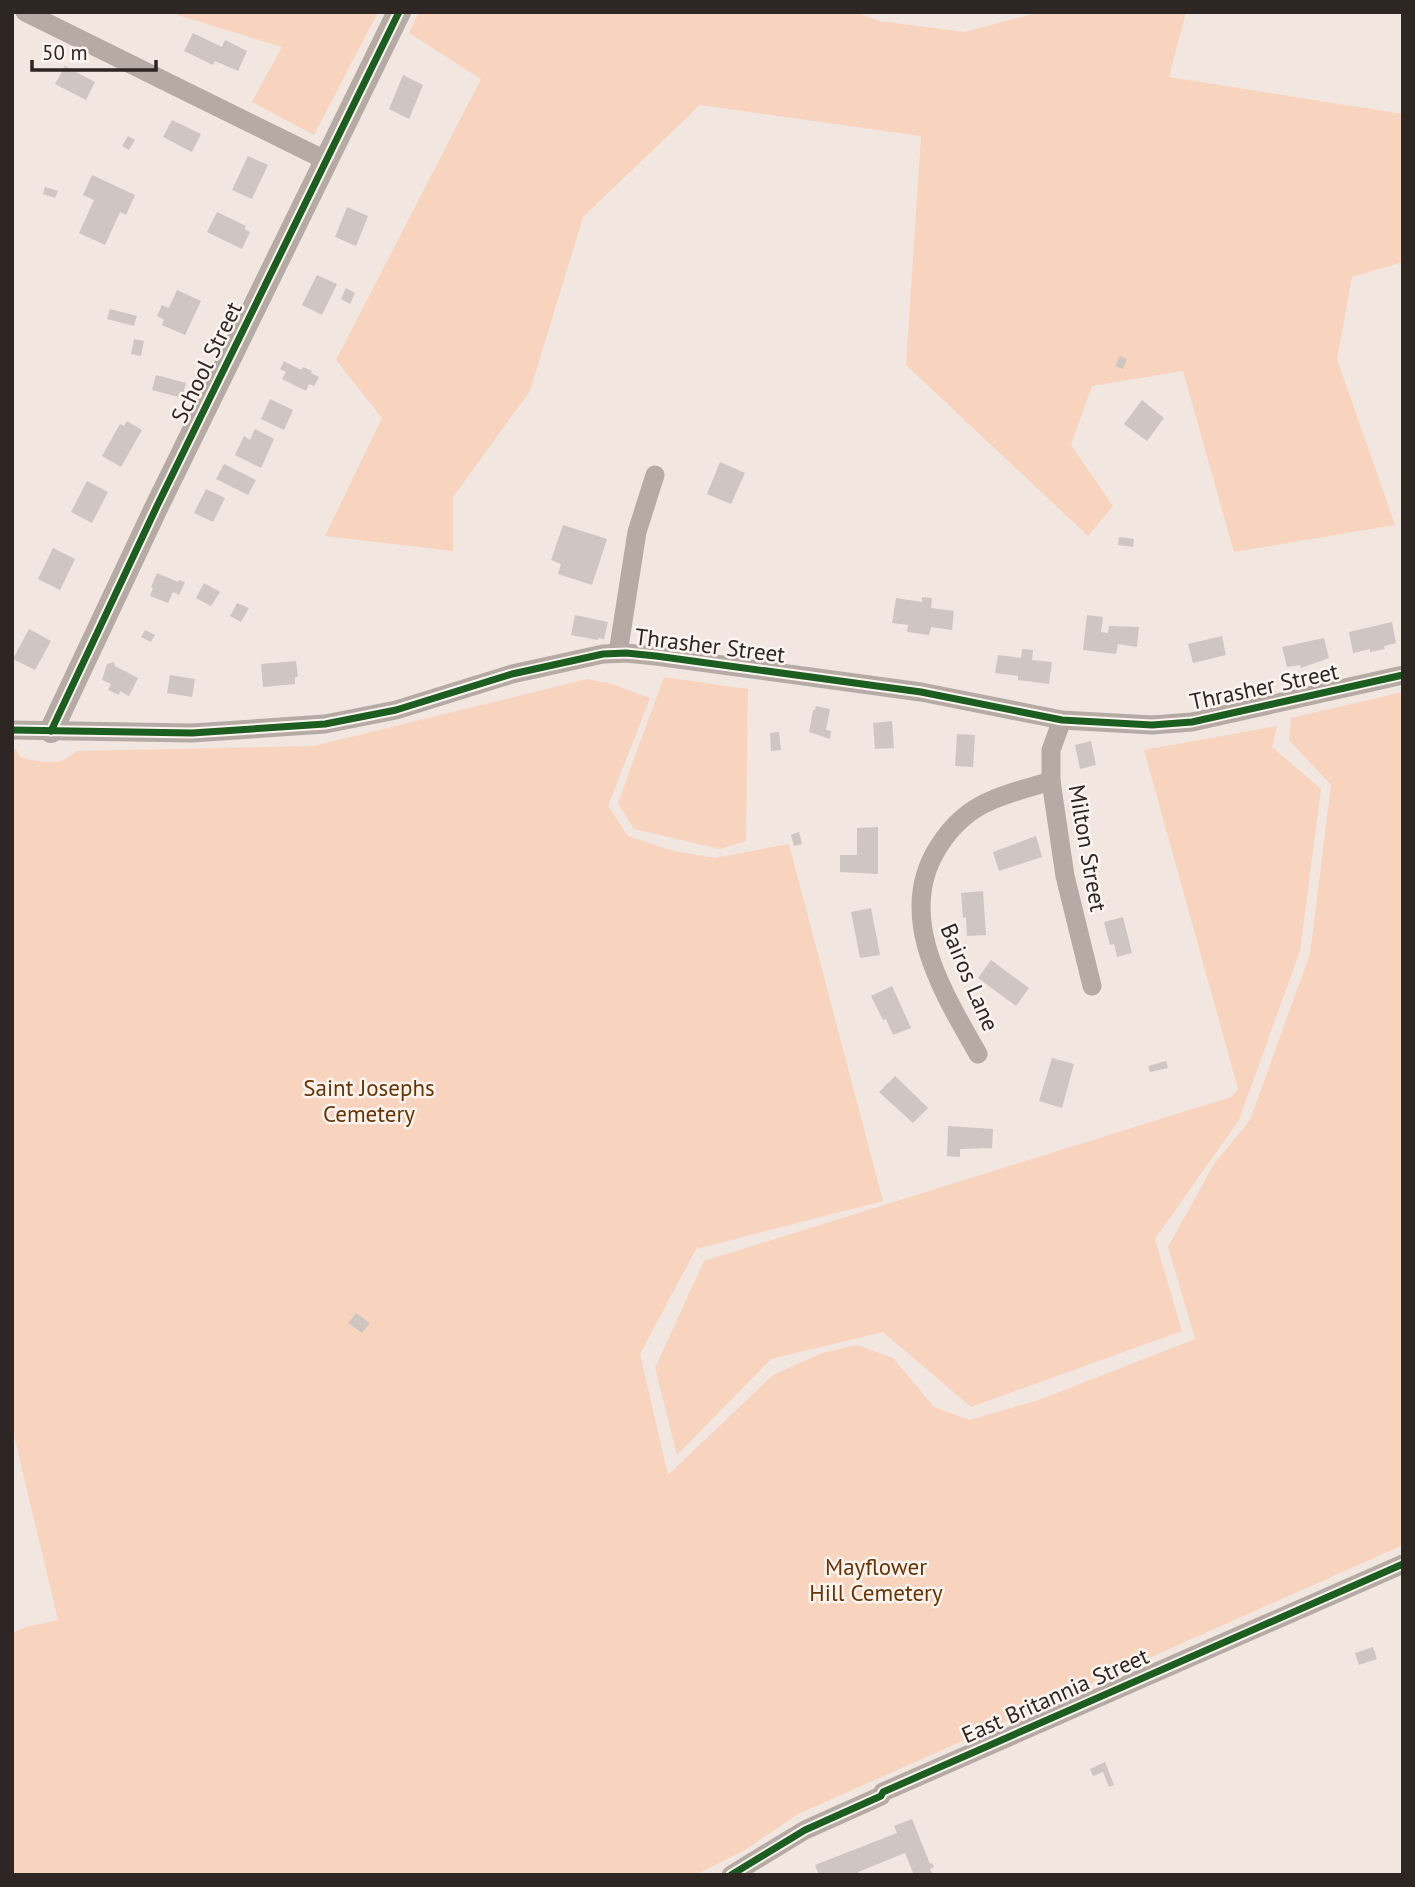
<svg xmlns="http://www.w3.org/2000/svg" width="1415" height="1887" viewBox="0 0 1415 1887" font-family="'PT Sans',sans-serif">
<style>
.green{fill:#f8d4be}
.building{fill:#cfc6c1}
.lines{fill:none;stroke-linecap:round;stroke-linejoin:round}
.minor{stroke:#b5aaa4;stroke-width:19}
.tertiary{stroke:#b5aaa4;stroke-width:24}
.cycleway-casing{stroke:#fcf4f0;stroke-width:11}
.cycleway{stroke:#1b5e20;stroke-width:7}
.labels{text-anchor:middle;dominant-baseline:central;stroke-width:5;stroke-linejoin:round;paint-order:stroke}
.street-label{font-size:23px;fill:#2d2622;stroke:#fcf4f0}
.park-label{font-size:23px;fill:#6a3302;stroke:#fcf4f0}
</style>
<rect width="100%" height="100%" fill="#f1e6e0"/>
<!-- green -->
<g class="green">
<path d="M168,12H378L314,135L252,102L282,47Z"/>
<path d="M419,12H856L879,21L965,32L1040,12H1186L1169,77L1403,114V262L1352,277L1337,359L1395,525L1234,552L1183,371L1092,386L1071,445L1113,506L1088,536L906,365L921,136L700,105L583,217L530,391L453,497V551L325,536L382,418L336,360L481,79L409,33Z"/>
<path d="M664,677L748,689L746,841L720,849L634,829L618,803Z"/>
<path d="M587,679L612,684L650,698L608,806L628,836L670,850L715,858L789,844L883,1201L696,1249L640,1354L668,1475L773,1375L822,1353L857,1345L893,1358L934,1407L969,1420L1039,1400L1195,1339L1168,1247L1214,1164L1250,1120L1310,954L1331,785L1289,740L1291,718L1403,692V1545L798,1814L745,1850L695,1875H12V1633L26,1627L58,1620L12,1427V749H16L20,757C40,762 61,768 76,751L314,746Z"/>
<path d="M1277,726L1272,747L1321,789L1300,951L1239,1120L1155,1239L1182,1331L971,1407L883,1332L771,1359L677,1455L655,1368L704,1261L1231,1097L1238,1089L1144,750Z"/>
</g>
<!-- building -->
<g class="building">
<path d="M193,33L222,47L225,40L247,51L238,71L215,61L213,65L184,51Z"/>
<path d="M65,66L95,82L86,100L55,84Z"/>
<path d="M403,75L423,85L409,119L389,109Z"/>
<path d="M172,120L201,134L192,152L163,137Z"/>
<path d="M128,136L135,140L129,150L122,146Z"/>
<path d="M248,156L268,165L252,199L232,190Z"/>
<path d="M92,175L135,195L126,215L120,212L105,245L79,233L94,200L83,195Z"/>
<path d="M45,187L58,191L55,198L43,194Z"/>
<path d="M347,207L368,216L356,246L335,237Z"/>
<path d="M217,212L246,226L245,229L250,232L242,249L207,232Z"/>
<path d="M317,275L337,284L322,315L302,305Z"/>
<path d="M346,288L355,293L350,304L341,299Z"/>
<path d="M177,290L201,301L185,335L162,325L164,320L157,316L162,305L169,308Z"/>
<path d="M110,309L137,316L134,326L107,319Z"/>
<path d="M134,339L144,341L141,356L131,354Z"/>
<path d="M1120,356L1127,359L1123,369L1115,366Z"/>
<path d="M284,361L301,370L303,367L312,371L311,373L319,377L314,386L309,384L306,391L282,379L286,372L280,369Z"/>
<path d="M156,375L186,383L182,398L152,390Z"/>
<path d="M270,399L293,410L284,430L261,419Z"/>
<path d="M1142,400L1164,418L1147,441L1124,424Z"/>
<path d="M127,421L142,430L121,467L102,456L120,424L124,426Z"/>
<path d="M255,429L274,439L261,468L235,455L244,436L250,440Z"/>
<path d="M720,462L745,473L731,504L707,494Z"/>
<path d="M224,464L256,480L248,495L216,479Z"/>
<path d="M87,481L108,492L92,523L71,512Z"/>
<path d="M206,489L225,498L213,522L194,513Z"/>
<path d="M563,525L607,539L592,585L558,574L561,564L551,560Z"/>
<path d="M1119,537L1134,539L1133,547L1118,545Z"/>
<path d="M53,548L75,559L60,590L38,579Z"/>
<path d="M157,573L178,582L179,580L185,582L179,595L173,592L168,603L150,596L153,588L151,587Z"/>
<path d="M204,583L220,592L211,606L196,598Z"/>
<path d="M922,597L932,598L931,608L954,611L952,630L931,627L929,635L907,632L908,625L892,623L896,598L922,602Z"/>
<path d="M237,603L249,608L241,622L230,616Z"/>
<path d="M575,615L608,622L604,639L598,638V640L571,635Z"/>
<path d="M1087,615L1103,617L1101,632L1108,633L1109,626L1139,627L1137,647L1118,644L1116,654L1083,650Z"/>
<path d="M1392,622L1396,643L1384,646L1385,649L1370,652V649L1353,653L1349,632Z"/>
<path d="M29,629L51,641L35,670L13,659Z"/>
<path d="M145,630L155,635L151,642L141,637Z"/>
<path d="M1222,636L1226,655L1193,663L1188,644Z"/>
<path d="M1324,638L1329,658L1301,668L1300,665L1287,667L1282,647Z"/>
<path d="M1022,649L1033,650L1032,660L1052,662L1049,684L1018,680V676L995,673L998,655L1021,658Z"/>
<path d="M296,661L298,677H295V684L263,687L261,664Z"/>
<path d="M114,662L115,666L138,678L129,696L120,691L119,695L108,690L111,684L102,680L107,664Z"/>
<path d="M170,675L195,679L192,697L167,693Z"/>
<path d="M816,706L830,709L826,730L831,731L830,739L809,732L813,710H815Z"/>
<path d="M892,721L894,748L875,749L873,723Z"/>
<path d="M779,732L781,750L771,751L770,733Z"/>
<path d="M957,734L975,735L973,767L955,766Z"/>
<path d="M1091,741L1096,765L1080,769L1075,745Z"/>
<path d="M878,827V874L840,872V855H857V828Z"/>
<path d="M799,832L802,844L794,846L791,835Z"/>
<path d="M1036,836L1042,857L999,871L993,852Z"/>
<path d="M983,891L986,935L967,936L966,917L963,918L961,893Z"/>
<path d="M871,908L880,955L860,958L851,912Z"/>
<path d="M1123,917L1132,953L1117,957L1114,944L1110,945L1104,922Z"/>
<path d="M991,960L1029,988L1016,1006L978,978Z"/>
<path d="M892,986L911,1028L893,1035L886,1019L883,1020L871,996Z"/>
<path d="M1052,1058L1074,1064L1062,1108L1039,1101Z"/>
<path d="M1166,1061L1168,1068L1150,1072L1148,1066Z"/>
<path d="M895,1076L928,1108L913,1123L879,1092Z"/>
<path d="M948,1126L993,1129L992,1148L960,1149V1157L947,1156Z"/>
<path d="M356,1313L370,1323L362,1333L348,1323Z"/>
<path d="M1373,1647L1377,1659L1359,1665L1355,1653Z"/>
<path d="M1105,1762L1114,1785L1109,1787L1103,1772L1093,1776L1090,1769Z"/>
<path d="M912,1819L930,1864L932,1863L934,1867L930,1869L933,1875H914L905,1853L858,1872L859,1875H819L815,1865L897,1833L894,1826Z"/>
</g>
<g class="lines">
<!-- minor -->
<g class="minor">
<path d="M25,12L327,161"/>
<path d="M618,653L637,532L655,475"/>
<path d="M1062,720L1051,750V781L1065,876L1092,986"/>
<path d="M12,730L192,733L325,724L396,710L512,674L603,654L626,653L656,656L921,692L1062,720L1152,725L1192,722L1403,675"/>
<path d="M978,1054C943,992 894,915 939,846C951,827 969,810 990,801C1010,792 1031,787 1051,781"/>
<path d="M731,1875L805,1830L881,1796L883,1792L1403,1564"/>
</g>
<!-- tertiary -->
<path class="tertiary" d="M51,731L157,506L399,12"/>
<defs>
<g id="cycleway">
<path d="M12,730L192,733L325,724L396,710L512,674L603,654L626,653L656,656L921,692L1062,720L1152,725L1192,722L1403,675"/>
<path d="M51,731L157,506L399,12"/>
<path d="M731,1875L805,1830L881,1796L883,1792L1403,1564"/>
</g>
</defs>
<!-- cycleway casing -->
<use href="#cycleway" class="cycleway-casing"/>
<!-- cycleway -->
<use href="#cycleway" class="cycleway"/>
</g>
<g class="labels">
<!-- street labels -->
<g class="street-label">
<text transform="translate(206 362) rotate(-64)">School Street</text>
<text transform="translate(710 645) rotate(7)">Thrasher Street</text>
<text transform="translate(1264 686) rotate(-12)">Thrasher Street</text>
<text transform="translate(1088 848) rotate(80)">Milton Street</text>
<text transform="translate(970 977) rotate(67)">Bairos Lane</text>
<text transform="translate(1055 1695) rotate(-24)">East Britannia Street</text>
</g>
<!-- park labels -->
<g class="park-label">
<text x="369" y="1087">Saint Josephs<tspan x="369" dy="26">Cemetery</tspan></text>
<text x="876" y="1566">Mayflower<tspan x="876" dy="26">Hill Cemetery</tspan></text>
</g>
</g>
<!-- border -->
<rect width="1415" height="1887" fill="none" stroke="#2d2622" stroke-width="28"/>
<!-- scale -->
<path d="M32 60v10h124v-10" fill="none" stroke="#2d2622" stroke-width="3.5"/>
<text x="42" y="60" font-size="21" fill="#2d2622" stroke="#fcf4f0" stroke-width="5" paint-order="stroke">50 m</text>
</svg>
